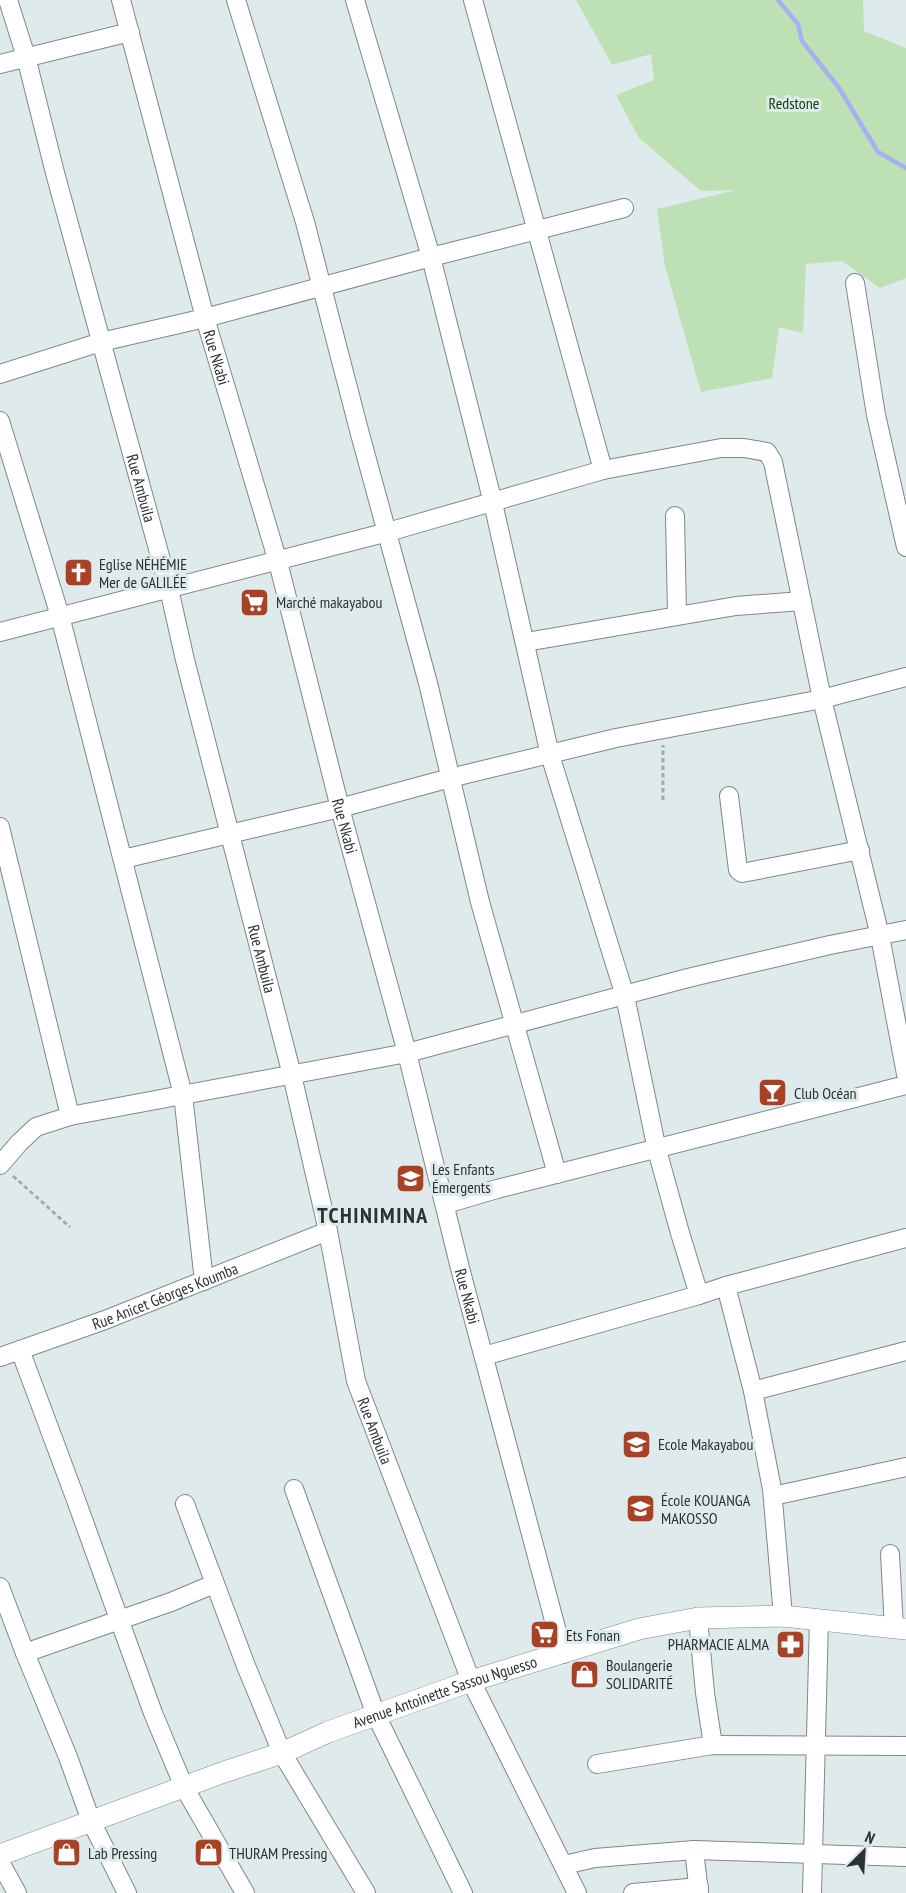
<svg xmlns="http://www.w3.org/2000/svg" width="906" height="1893" viewBox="0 0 906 1893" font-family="'PT Sans Narrow',sans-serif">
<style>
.green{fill:#bde1b5}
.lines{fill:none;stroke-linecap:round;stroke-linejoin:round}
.stream{stroke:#a8b0f2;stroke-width:4.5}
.minor-casing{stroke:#7e888a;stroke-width:20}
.tertiary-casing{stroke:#7e888a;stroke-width:22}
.path{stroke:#a2acad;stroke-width:3;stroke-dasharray:4.5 3;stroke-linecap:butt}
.minor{stroke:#fff;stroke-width:18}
.tertiary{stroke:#fff;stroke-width:21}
.labels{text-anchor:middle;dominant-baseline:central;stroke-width:6;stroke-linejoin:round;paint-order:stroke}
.park-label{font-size:16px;fill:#134105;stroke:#deeaec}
.street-label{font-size:16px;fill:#2c3131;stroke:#deeaec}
.poi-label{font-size:16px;fill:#2c3131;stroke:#deeaec;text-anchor:start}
.district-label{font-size:22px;font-weight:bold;letter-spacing:1.5px;fill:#2c3131;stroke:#deeaec}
</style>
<rect width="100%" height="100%" fill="#deeaec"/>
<!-- green -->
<path class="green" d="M576,0H863L864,31L906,48V278L880,288L842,261L806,264L803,333L779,327L772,378L701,392L665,266L657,209L737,190L701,191L639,138L616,95L654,80L651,54L612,65Z"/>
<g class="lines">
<!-- stream -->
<path class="stream" d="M778,0L798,24L802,41L839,88L878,152L906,168"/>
<defs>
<g id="minor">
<path id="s1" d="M8,0L26,57L55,173L169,589L185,660L292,1075L328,1231L356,1381L471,1681L577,1893"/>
<path id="s2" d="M121,0L205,318L278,562L340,808L407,1053L460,1268L563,1654"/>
<path d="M236,0L305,222L360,434L428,683L480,902L557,1174"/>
<path d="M355,0L431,257L493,503L550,755L625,996L657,1150L680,1233L699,1295"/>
<path d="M473,0L603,470"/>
<path d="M0,64L130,32"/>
<path d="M855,283L876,415L906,547"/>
<path d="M0,374L101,342L205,318L431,257L624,208"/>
<path d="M0,421L60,616L183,1095L204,1281"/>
<path d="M675,516L677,615"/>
<path d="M0,632L388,532L603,470L721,448H744L767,452L773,462L822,699L880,936L906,1074"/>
<path d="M526,642L736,606L802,601"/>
<path d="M729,796L738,870L742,873L860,850"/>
<path d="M0,827L70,1116"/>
<path d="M123,859L340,808L450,778L616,738L822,699L906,677"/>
<path d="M0,1165L19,1143L36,1127L70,1116L407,1053L688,978L830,945L906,930"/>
<path d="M446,1204L497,1189L906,1085"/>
<path d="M726,1286L753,1391L772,1489L783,1616"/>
<path d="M20,1350L76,1500L153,1713L184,1787L245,1893"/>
<path d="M484,1356L699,1295L726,1286L906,1238"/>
<path id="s3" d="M0,1357L105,1320L328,1231"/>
<path d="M753,1391L906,1351"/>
<path d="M294,1489L376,1715L463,1893"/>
<path d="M773,1496L906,1467"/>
<path d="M185,1504L246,1666L282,1753L366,1893"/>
<path d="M890,1554L894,1628"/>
<path d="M0,1587L25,1653L68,1757L91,1821L127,1893"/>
<path d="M698,1618L705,1693L713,1745"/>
<path d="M25,1653L171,1602L214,1584"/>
<path d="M597,1764L713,1745L906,1746"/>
<path d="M694,1850L699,1893"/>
<path d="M0,1862L17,1893"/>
<path d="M564,1865L595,1858L694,1850L906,1857"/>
<path d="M633,1893L699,1887"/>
<path d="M812,1893L819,1619"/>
</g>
<g id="tertiary">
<path id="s4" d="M0,1855L224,1772L282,1753L328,1732L471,1681L639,1629L698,1618L783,1616L906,1629"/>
</g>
</defs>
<!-- minor casing -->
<use href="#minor" class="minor-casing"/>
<!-- tertiary casing -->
<use href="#tertiary" class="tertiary-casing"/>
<!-- path -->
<g class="path">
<path d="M663,800V745"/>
<path d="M13,1176L70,1227"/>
</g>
<!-- minor -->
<use href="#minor" class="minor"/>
<!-- tertiary -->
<use href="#tertiary" class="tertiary"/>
</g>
<!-- icons -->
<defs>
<symbol id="church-square" viewBox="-11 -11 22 22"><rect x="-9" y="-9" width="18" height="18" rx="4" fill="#a94124" stroke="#deeaec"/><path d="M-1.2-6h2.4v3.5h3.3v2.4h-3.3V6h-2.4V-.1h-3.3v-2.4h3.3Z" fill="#fff"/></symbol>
<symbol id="supermarket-square" viewBox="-11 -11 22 22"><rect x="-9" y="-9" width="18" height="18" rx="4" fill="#a94124" stroke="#deeaec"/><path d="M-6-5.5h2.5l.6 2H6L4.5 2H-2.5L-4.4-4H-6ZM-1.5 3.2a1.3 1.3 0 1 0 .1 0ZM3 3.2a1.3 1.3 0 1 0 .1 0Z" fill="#fff"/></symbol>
<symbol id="bar-square" viewBox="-11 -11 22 22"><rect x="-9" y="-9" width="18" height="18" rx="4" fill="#a94124" stroke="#deeaec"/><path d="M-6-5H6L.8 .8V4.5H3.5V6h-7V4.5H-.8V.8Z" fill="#fff"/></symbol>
<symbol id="school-square" viewBox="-11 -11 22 22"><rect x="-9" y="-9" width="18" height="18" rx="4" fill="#a94124" stroke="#deeaec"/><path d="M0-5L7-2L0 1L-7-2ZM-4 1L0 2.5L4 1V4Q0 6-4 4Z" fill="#fff"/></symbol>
<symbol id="pharmacy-square" viewBox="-11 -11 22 22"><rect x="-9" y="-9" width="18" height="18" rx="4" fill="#a94124" stroke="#deeaec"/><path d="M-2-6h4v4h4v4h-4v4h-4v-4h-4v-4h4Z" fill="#fff"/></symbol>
<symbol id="shop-square" viewBox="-11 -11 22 22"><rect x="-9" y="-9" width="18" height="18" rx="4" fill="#a94124" stroke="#deeaec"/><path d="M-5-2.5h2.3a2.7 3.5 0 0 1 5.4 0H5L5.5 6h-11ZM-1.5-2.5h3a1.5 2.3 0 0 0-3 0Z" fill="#fff"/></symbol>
</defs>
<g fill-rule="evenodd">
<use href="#church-square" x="62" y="556" width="33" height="33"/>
<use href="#supermarket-square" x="238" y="586" width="33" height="33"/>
<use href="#bar-square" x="756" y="1076" width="33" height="33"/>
<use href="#school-square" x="394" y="1162" width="33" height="33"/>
<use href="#school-square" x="620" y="1428" width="33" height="33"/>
<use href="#school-square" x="624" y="1492" width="33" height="33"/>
<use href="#supermarket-square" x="528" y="1618" width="33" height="33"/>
<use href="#pharmacy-square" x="774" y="1628" width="33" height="33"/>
<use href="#shop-square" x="568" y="1658" width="33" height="33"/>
<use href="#shop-square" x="50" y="1836" width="33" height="33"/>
<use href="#shop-square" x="192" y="1836" width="33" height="33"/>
</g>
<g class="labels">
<!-- park labels -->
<g class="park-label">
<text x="794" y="103">Redstone</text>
</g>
<!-- street labels -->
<g class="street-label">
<text stroke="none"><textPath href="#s2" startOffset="370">Rue Nkabi</textPath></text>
<text stroke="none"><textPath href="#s1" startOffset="506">Rue Ambuila</textPath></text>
<text stroke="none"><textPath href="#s2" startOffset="856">Rue Nkabi</textPath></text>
<text stroke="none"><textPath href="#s1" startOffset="992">Rue Ambuila</textPath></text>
<text stroke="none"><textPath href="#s3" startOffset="176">Rue Anicet Géorges Koumba</textPath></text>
<text stroke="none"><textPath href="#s2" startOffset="1342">Rue Nkabi</textPath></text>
<text stroke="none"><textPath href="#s1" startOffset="1478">Rue Ambuila</textPath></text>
<text stroke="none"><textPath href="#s4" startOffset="474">Avenue Antoinette Sassou Nguesso</textPath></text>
</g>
<!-- poi labels -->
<g class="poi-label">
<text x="99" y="564">Eglise NÉHÉMIE<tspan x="99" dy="18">Mer de GALILÉE</tspan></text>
<text x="276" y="602">Marché makayabou</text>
<text x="794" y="1093">Club Océan</text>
<text x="432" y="1169">Les Enfants<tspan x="432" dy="18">Émergents</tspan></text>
<text x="658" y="1444">Ecole Makayabou</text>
<text x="661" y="1500">École KOUANGA<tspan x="661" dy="18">MAKOSSO</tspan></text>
<text x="566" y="1635">Ets Fonan</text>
<text x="769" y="1644" text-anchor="end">PHARMACIE ALMA</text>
<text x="606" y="1665">Boulangerie<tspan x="606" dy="18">SOLIDARITÉ</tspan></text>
<text x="88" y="1853">Lab Pressing</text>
<text x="229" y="1853">THURAM Pressing</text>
</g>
<!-- district labels -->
<g class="district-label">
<text x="373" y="1215">TCHINIMINA</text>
</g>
</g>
<!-- north arrow -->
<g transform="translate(864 1851) rotate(24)" stroke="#deeaec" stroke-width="4.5" paint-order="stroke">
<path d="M0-4.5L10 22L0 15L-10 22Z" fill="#2c3131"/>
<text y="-9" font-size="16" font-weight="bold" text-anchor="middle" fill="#2c3131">N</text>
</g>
</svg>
